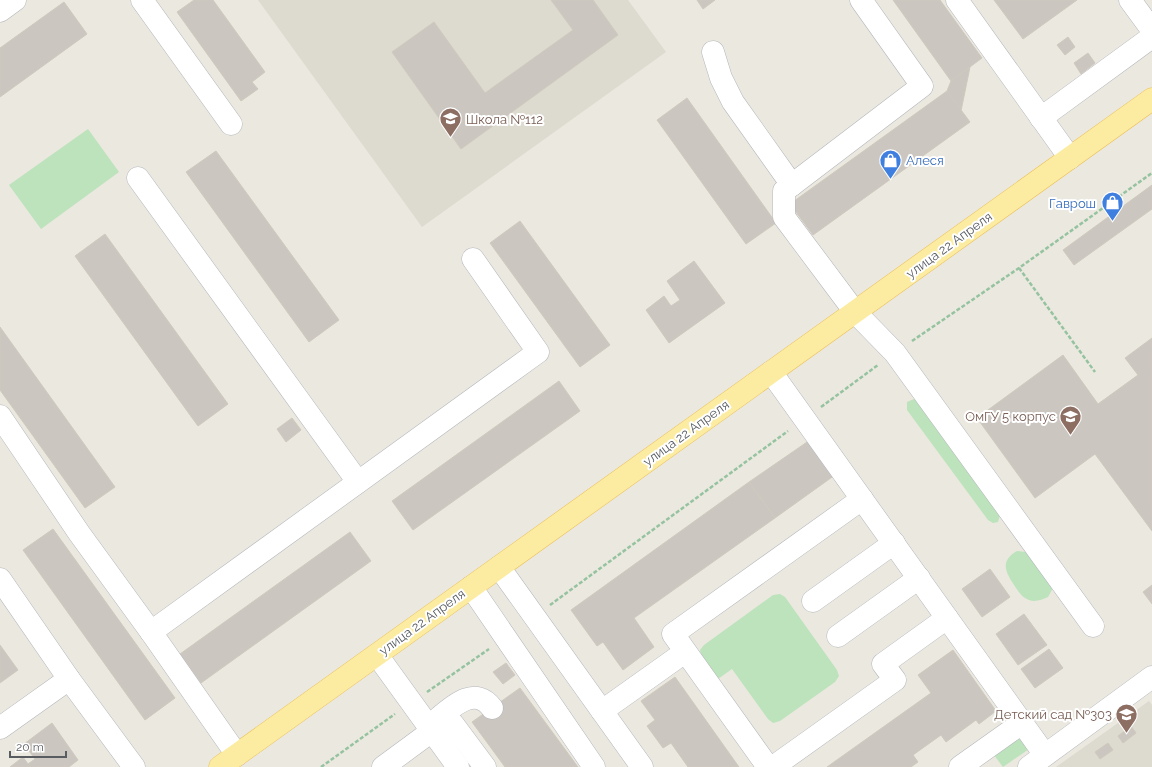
<svg xmlns="http://www.w3.org/2000/svg" width="1152" height="767" viewBox="0 0 1152 767" font-family="Raleway,sans-serif">
<style>
.education{fill:#dddad0}
.green{fill:#bce3bb}
.building{fill:#cbc6c0;stroke:#cfc9be}
.lines{fill:none;stroke-linecap:round;stroke-linejoin:round}
.minor-casing{stroke:#b5b7bc;stroke-width:23}
.major-casing{stroke:#ecbf56;stroke-width:23}
.path{stroke:#95c3a0;stroke-width:2.5;stroke-dasharray:4 2;stroke-linecap:butt}
.minor{stroke:#fff;stroke-width:22}
.major{stroke:#fceca2;stroke-width:22}
.labels{text-anchor:middle;dominant-baseline:central;stroke-width:4;stroke-linejoin:round;paint-order:stroke}
.education-label{font-size:13px;fill:#785e54;stroke:#fff;text-anchor:end}
.shop-label{font-size:13px;fill:#366cbe;stroke:#fff;text-anchor:start}
.street-label{font-size:13px;fill:#585c60;stroke:#fff}
</style>
<rect width="100%" height="100%" fill="#ebe8df"/>
<!-- education -->
<g class="education">
<path d="M258,0H628L666,52L422,227Z"/>
<path d="M1149,701L1152,705V767H1056Z"/>
</g>
<!-- green -->
<g class="green">
<path d="M88,129L119,172L41,229L9,185Z"/>
<path d="M914,399L916,400L1000,515L998,522L993,523L988,520L907,410V402Z"/>
<path d="M1017,551L1026,552L1053,588L1048,597C1041,600 1034,603 1027,599C1022,597 1019,592 1016,588C1007,574 998,562 1017,551Z"/>
<path d="M780,594L785,597L837,670L839,676L835,682L780,721L773,723L768,719L732,669L718,679L702,657L700,650L704,645L773,595Z"/>
<path d="M1019,735L1029,749L1003,767L994,755Z"/>
</g>
<!-- building -->
<g class="building">
<path d="M194,0H213L265,72L252,82L258,89L241,101L177,12Z"/>
<path d="M551,0H593L618,35L461,149L392,52L434,22L485,93L573,30Z"/>
<path d="M697,0H715L703,9Z"/>
<path d="M893,0H940L982,58L951,81Z"/>
<path d="M994,0H1077L1023,39Z"/>
<path d="M64,2L87,34L0,97V48Z"/>
<path d="M1068,37L1075,47L1065,55L1057,45Z"/>
<path d="M1088,53L1095,63L1081,74L1074,63Z"/>
<path d="M970,67L961,111L947,91L951,81Z"/>
<path d="M947,91L970,122L813,235L790,204Z"/>
<path d="M687,98L776,223L746,244L657,120Z"/>
<path d="M216,151L339,320L309,342L186,172Z"/>
<path d="M1152,185V209L1074,265L1063,250Z"/>
<path d="M520,221L610,345L580,367L490,243Z"/>
<path d="M105,234L228,404L198,426L75,256Z"/>
<path d="M694,261L725,303L669,343L646,310L664,296L671,306L680,300L667,281Z"/>
<path d="M0,327L115,487L85,508L0,390Z"/>
<path d="M1152,338V531L1095,454L1035,498L977,418L1063,355L1098,404L1138,375L1125,358Z"/>
<path d="M559,381L580,411L413,530L392,501Z"/>
<path d="M292,418L301,430L286,442L277,429Z"/>
<path d="M810,440L835,475L775,518L749,482Z"/>
<path d="M749,482L775,518L634,618L654,647L623,670L603,642L597,646L571,610Z"/>
<path d="M53,529L175,698L145,720L23,550Z"/>
<path d="M350,532L371,561L201,683L180,654Z"/>
<path d="M990,569L1010,597L982,617L962,589Z"/>
<path d="M1152,585V604L1143,592Z"/>
<path d="M1024,614L1047,645L1018,665L996,634Z"/>
<path d="M0,645L18,670L0,683Z"/>
<path d="M1049,649L1063,668L1035,688L1021,669Z"/>
<path d="M953,650L996,711L979,724L976,720L946,742L941,735L913,755L918,762L911,767H827L931,693L918,675Z"/>
<path d="M506,663L515,675L503,684L493,672Z"/>
<path d="M675,677L695,705L739,767H688L671,743L663,748L647,726L655,720L641,701Z"/>
<path d="M520,688L578,767H505L472,722Z"/>
<path d="M52,723L78,760L69,767H10L23,757L28,764L35,759L24,744Z"/>
<path d="M1131,726L1136,733L1123,743L1118,736Z"/>
<path d="M1108,743L1113,750L1100,759L1095,752Z"/>
</g>
<g class="lines">
<defs>
<g id="minor">
<path d="M142,0L231,124"/>
<path d="M861,0L922,86L784,191V217L855,312L895,353L1093,626"/>
<path d="M957,0L1070,158"/>
<path d="M1130,0L1152,30"/>
<path d="M0,11L15,0"/>
<path d="M713,52L721,78L733,102L792,185"/>
<path d="M1041,118L1152,37"/>
<path d="M138,178L358,482"/>
<path d="M771,372L1045,755"/>
<path d="M0,416L79,533L151,632"/>
<path d="M499,567L642,767"/>
<path d="M0,579L69,679L134,767"/>
<path d="M471,587L594,767"/>
<path d="M813,601L894,543"/>
<path d="M838,636L919,578"/>
<path d="M377,655L458,767"/>
<path d="M602,711L685,652"/>
<path d="M453,724L485,767"/>
<path d="M429,726C447,712 473,682 492,708"/>
<path d="M0,728L69,679"/>
<path d="M237,755L151,632L538,352L473,259"/>
<path d="M383,767L432,731"/>
<path d="M768,767L673,634L862,499"/>
<path d="M773,767L895,680L883,664L947,618"/>
<path d="M960,767L1022,723"/>
<path d="M1029,767L1152,677"/>
</g>
<path id="major" d="M220,767L1152,99"/>
</defs>
<!-- minor casing -->
<use href="#minor" class="minor-casing"/>
<!-- major casing -->
<use href="#major" class="major-casing"/>
<!-- path -->
<g class="path">
<path d="M1019,268L1095,372"/>
<path d="M912,341L1019,268L1152,173"/>
<path d="M821,407L878,365"/>
<path d="M550,605L788,431"/>
<path d="M427,692L489,649"/>
<path d="M321,767L395,714"/>
</g>
<!-- minor -->
<use href="#minor" class="minor"/>
<!-- major -->
<use href="#major" class="major"/>
</g>
<!-- icons -->
<defs>
<symbol id="school-pin" viewBox="-11 -11 22 30"><path d="M0 17L-7.5 6A9.5 9.5 0 1 1 7.5 6Z" fill="#8d6e63" stroke="#fff"/><path d="M0-5L7-2L0 1L-7-2ZM-4 1L0 2.5L4 1V4Q0 6-4 4Z" fill="#fff"/></symbol>
<symbol id="shop-pin" viewBox="-11 -11 22 30"><path d="M0 17L-7.5 6A9.5 9.5 0 1 1 7.5 6Z" fill="#3f7fe0" stroke="#fff"/><path d="M-5-2.5h2.3a2.7 3.5 0 0 1 5.4 0H5L5.5 6h-11ZM-1.5-2.5h3a1.5 2.3 0 0 0-3 0Z" fill="#fff"/></symbol>
<symbol id="university-pin" viewBox="-11 -11 22 30"><path d="M0 17L-7.5 6A9.5 9.5 0 1 1 7.5 6Z" fill="#8d6e63" stroke="#fff"/><path d="M0-5L7-2L0 1L-7-2ZM-4 1L0 2.5L4 1V4Q0 6-4 4Z" fill="#fff"/></symbol>
</defs>
<g fill-rule="evenodd">
<use href="#school-pin" x="438" y="106" width="25" height="34"/>
<use href="#shop-pin" x="878" y="148" width="25" height="34"/>
<use href="#shop-pin" x="1100" y="190" width="25" height="34"/>
<use href="#university-pin" x="1058" y="404" width="25" height="34"/>
<use href="#school-pin" x="1114" y="702" width="25" height="34"/>
</g>
<g class="labels">
<!-- education labels -->
<g class="education-label">
<text x="466" y="119" text-anchor="start">Школа №112</text>
<text x="1056" y="416">ОмГУ 5 корпус</text>
<text x="1112" y="714">Детский сад №303</text>
</g>
<!-- shop labels -->
<g class="shop-label">
<text x="906" y="160">Алеся</text>
<text x="1096" y="203" text-anchor="end">Гаврош</text>
</g>
<!-- street labels -->
<g class="street-label">
<text transform="translate(949 245) rotate(-36)">улица 22 Апреля</text>
<text transform="translate(686 433) rotate(-36)">улица 22 Апреля</text>
<text transform="translate(422 622) rotate(-36)">улица 22 Апреля</text>
</g>
</g>
<!-- scale -->
<path d="M10 751v6h56v-6" fill="none" stroke="#585c60" stroke-width="2"/>
<text x="16" y="751" font-size="12" fill="#585c60" stroke="#ffffff" stroke-width="3" paint-order="stroke">20 m</text>
</svg>
